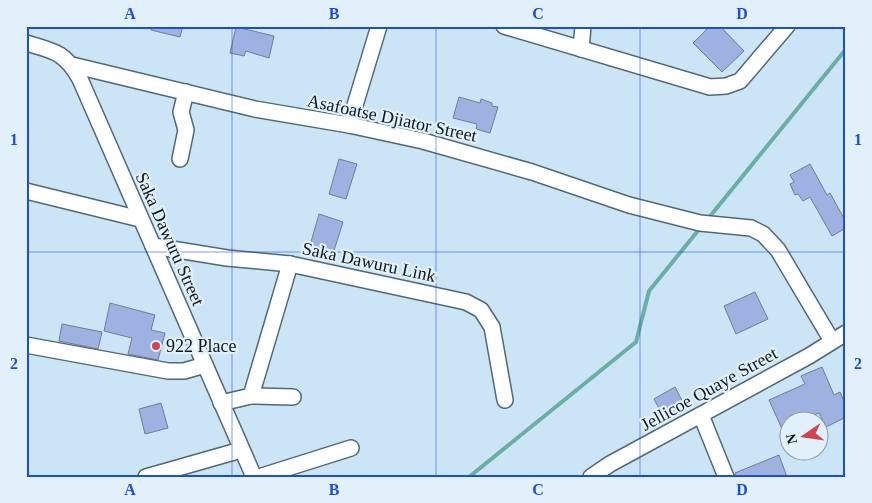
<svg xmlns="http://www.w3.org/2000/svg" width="872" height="503" viewBox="0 0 872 503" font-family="'Times New Roman',serif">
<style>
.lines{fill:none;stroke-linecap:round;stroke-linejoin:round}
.stream{stroke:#69afa4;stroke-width:4}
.building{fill:#9eb2e2;stroke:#727c93}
.minor-casing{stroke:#516877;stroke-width:18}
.minor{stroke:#fff;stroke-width:15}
.grid{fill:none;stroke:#1d4ed8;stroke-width:1;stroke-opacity:0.55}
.poi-dot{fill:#d34351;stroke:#e1f0fb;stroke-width:2}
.labels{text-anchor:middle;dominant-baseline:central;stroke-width:4.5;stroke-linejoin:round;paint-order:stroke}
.street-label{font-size:18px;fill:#0f181e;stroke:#e1f0fb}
.poi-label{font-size:18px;fill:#0f181e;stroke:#e1f0fb;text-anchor:start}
.neatline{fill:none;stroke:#1d4ed8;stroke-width:2}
.grid-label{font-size:16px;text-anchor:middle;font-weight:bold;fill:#1d4ed8}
</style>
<rect width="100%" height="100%" fill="#cbe5f7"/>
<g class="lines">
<!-- stream -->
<g class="stream">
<path d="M707,220L846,49"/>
<path d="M469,477L636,342L649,291L701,227"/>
</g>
</g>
<!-- building -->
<g class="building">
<path d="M152,26H183L180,37L151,30Z"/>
<path d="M710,26H720L744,51L722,72L693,43Z"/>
<path d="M236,27L274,36L269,58L246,51L244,56L230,53Z"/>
<path d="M459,97L480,103L481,99L492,103V106L498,107L490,133L476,129L477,124L453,118Z"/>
<path d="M339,159L357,164L346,199L329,194Z"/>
<path d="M810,164L827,195L830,193L846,222V228L832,236L810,197L803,201L798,194L795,195L790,184L794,182L790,175Z"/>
<path d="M319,214L343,222L332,257L309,249Z"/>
<path d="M755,292L768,319L736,334L724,306Z"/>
<path d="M110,303L155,315L151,330L165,333L158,360L128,354L132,338L104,331Z"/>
<path d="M62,324L102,332L98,349L59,341Z"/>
<path d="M822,367L834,395L840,392L846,406V417L826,427L819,413L801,420H790V426L782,429L769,400L805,384L801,376Z"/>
<path d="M675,387L686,408L665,420L654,399Z"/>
<path d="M161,403L168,428L145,434L139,409Z"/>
<path d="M779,455L787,477H735V473Z"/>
</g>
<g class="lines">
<defs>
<g id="minor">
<path d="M504,26L710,87L726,86L740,81L787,26"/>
<path d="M26,43C54,51 65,52 80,79L254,477"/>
<path d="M581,49L583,26"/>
<path d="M72,65L255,109L349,125L423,141L532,172L629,205L700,223L751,228L763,234L778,250L832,341"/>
<path d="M349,125L379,26"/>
<path d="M180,159L186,130L181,112L186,92"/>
<path d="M26,191L140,219"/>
<path d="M153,246L227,258L290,264L466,302L481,310L492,327L505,400"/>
<path d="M26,345L168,371H184L205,365"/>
<path d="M251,396L293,397"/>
<path d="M221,403L251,396L290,264"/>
<path d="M701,415L726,477"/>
<path d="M146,477L241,450"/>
<path d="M259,477L351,448"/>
<path d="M591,477L610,464L809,356L846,333"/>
</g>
</defs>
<!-- minor casing -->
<use href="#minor" class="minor-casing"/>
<!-- minor -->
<use href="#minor" class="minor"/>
</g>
<!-- grid -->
<path class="grid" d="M232,26V477M436,26V477M640,26V477M26,252H846"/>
<!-- markers -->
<circle class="poi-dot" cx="156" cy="346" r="5"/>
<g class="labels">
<!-- street labels -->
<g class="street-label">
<text transform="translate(392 118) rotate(12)">Asafoatse Djiator Street</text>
<text transform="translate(170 239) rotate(66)">Saka Dawuru Street</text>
<text transform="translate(369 262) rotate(12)">Saka Dawuru Link</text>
<text transform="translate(709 389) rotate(-29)">Jellicoe Quaye Street</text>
</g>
<!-- poi labels -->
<g class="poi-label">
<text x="166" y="346">922 Place</text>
</g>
</g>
<!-- border -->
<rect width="872" height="503" fill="none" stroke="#e1f0fb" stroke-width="55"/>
<!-- north arrow -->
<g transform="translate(804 436) rotate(257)"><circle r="24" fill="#e1f0fb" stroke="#8d9aa3"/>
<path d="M0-4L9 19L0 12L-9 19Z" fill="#d34351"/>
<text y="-8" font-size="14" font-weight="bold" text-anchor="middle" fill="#0f181e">N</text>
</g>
<rect x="28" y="28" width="816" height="448" class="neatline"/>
<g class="grid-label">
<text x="130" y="19">A</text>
<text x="334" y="19">B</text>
<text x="538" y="19">C</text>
<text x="742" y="19">D</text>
<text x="14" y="145">1</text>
<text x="858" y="145">1</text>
<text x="14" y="369">2</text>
<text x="858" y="369">2</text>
<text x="130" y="495">A</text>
<text x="334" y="495">B</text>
<text x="538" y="495">C</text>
<text x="742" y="495">D</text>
</g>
</svg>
